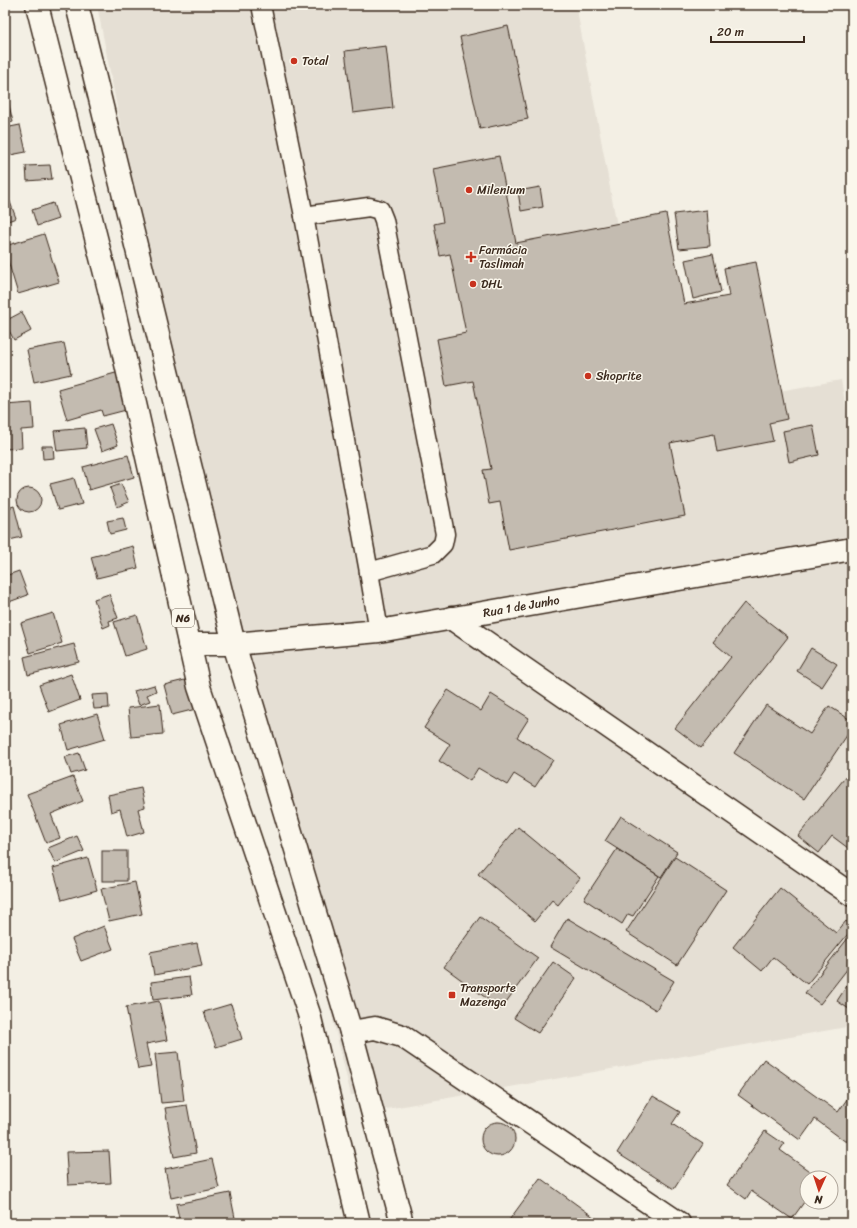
<svg xmlns="http://www.w3.org/2000/svg" width="857" height="1228" viewBox="0 0 857 1228" font-family="Sriracha,sans-serif">
<style>
.built{fill:#e5dfd4}
.building{fill:#c3bbb0;stroke:#3b2a1e}
.lines{fill:none;stroke-linecap:round;stroke-linejoin:round}
.service-casing{stroke:#3b2a1e;stroke-width:21}
.minor-casing{stroke:#3b2a1e;stroke-width:25}
.trunk-casing{stroke:#3b2a1e;stroke-width:25}
.service{stroke:#fbf7ec;stroke-width:18}
.minor{stroke:#fbf7ec;stroke-width:22}
.trunk{stroke:#fbf7ec;stroke-width:22}
.poi-dot{fill:#c8321e;stroke:#fbf7ec;stroke-width:1.5}
.labels{text-anchor:middle;dominant-baseline:central;stroke-width:3;stroke-linejoin:round;paint-order:stroke}
.shield{fill:#fbf7ec;stroke:#75685c;stroke-width:1}
.shield-label{font-size:11px;font-weight:bold;fill:#3b2a1e}
.poi-label{font-size:12px;fill:#3b2a1e;stroke:#fbf7ec;text-anchor:start}
.street-label{font-size:12px;fill:#3b2a1e;stroke:#fbf7ec}
</style>
<rect width="100%" height="100%" fill="#f3efe4"/>
<filter id="ink" filterUnits="userSpaceOnUse"><feTurbulence type="fractalNoise" baseFrequency=".025" numOctaves="2"/><feDisplacementMap in="SourceGraphic" scale="8" xChannelSelector="R" yChannelSelector="G"/><feConvolveMatrix kernelMatrix="1 2 1 2 8 2 1 2 1" color-interpolation-filters="sRGB"/></filter>
<g filter="url(#ink)">
<!-- built -->
<path class="built" d="M97,5H576L652,414L841,380L852,442V1026L381,1110L378,1093L351,1095L245,655L186,440L132,184Z"/>
<!-- building -->
<g class="building">
<path d="M508,26L528,119L480,129L460,37Z"/>
<path d="M386,46L393,108L353,113L345,51Z"/>
<path d="M5,84L8,98H5Z"/>
<path d="M8,101L13,122L5,124V102Z"/>
<path d="M20,125L26,152L5,156V128Z"/>
<path d="M499,156L516,243L666,214L684,304L729,296L724,268L756,262L787,419L769,423L773,441L717,452L714,434L670,443L685,516L509,550L500,502L489,504L483,470L491,469L473,381L446,386L437,339L466,333L450,254L440,256L434,224L443,222L433,169Z"/>
<path d="M50,165L52,179L27,181L26,166Z"/>
<path d="M540,187L543,207L521,211L518,191Z"/>
<path d="M7,194L16,218L5,222V195Z"/>
<path d="M53,203L58,219L37,226L32,210Z"/>
<path d="M707,210L710,246L679,249L674,214Z"/>
<path d="M44,234L59,282L18,294L5,251V246Z"/>
<path d="M713,254L721,292L693,299L685,260Z"/>
<path d="M22,312L31,331L14,340L5,323V321Z"/>
<path d="M64,343L71,374L34,382L27,350Z"/>
<path d="M119,372L130,409L103,416L101,410L67,420L58,389Z"/>
<path d="M32,403L34,429L21,430L22,448L5,449V405Z"/>
<path d="M111,424L118,445L102,451L94,429Z"/>
<path d="M813,425L819,455L789,462L783,431Z"/>
<path d="M85,428L87,448L57,451L54,431Z"/>
<path d="M42,446H53L54,458L43,459Z"/>
<path d="M128,455L134,477L89,490L83,467Z"/>
<path d="M74,478L82,504L58,510L50,484Z"/>
<path d="M121,484L129,502L117,507L110,488Z"/>
<circle cx="29" cy="500" r="12"/>
<path d="M14,506L22,537L5,541V509Z"/>
<path d="M123,518L126,530L110,534L107,521Z"/>
<path d="M133,546L138,568L97,578L91,557Z"/>
<path d="M19,571L28,595L9,602L5,591V576Z"/>
<path d="M109,594L118,618L109,621L110,625L103,628L94,599Z"/>
<path d="M744,603L788,637L701,748L675,728L731,657L713,642Z"/>
<path d="M53,613L62,643L30,653L21,623Z"/>
<path d="M137,615L147,649L125,656L114,622Z"/>
<path d="M74,644L79,662L28,675L24,657Z"/>
<path d="M811,648L837,664L822,687L797,671Z"/>
<path d="M71,674L80,700L49,712L39,685Z"/>
<path d="M189,679L196,709L172,715L164,685Z"/>
<path d="M154,685L156,691L147,695L150,701L139,705L134,691Z"/>
<path d="M448,690L481,711L491,694L529,718L517,737L553,760L535,787L514,774L507,785L478,768L470,781L439,761L450,744L424,728Z"/>
<path d="M108,694L109,708L94,709L92,695Z"/>
<path d="M160,704L163,734L131,737L128,708Z"/>
<path d="M766,705L810,734L829,706L852,721V728L804,799L734,753Z"/>
<path d="M97,714L105,739L68,750L61,725Z"/>
<path d="M79,753L85,770L71,774L65,757Z"/>
<path d="M852,769V851L832,836L819,853L798,836Z"/>
<path d="M73,777L83,801L51,814L60,838L46,843L27,794Z"/>
<path d="M141,788L145,807L138,809L144,832L127,837L120,809L111,812L108,795Z"/>
<path d="M621,816L677,852L661,877L605,841Z"/>
<path d="M518,827L580,878L558,905L552,900L535,921L478,874Z"/>
<path d="M77,836L84,851L55,863L48,848Z"/>
<path d="M617,849L659,876L633,916L628,914L622,924L584,899Z"/>
<rect x="102" y="851" width="25" height="30"/>
<path d="M675,857L726,890L677,965L626,932Z"/>
<path d="M88,858L97,890L62,900L53,868Z"/>
<path d="M135,882L142,914L109,921L101,889Z"/>
<path d="M780,888L836,933L846,921L852,926V929L807,984L773,957L762,971L733,947Z"/>
<path d="M480,917L538,958L501,1009L444,967Z"/>
<path d="M567,918L674,981L656,1010L550,947Z"/>
<path d="M104,926L113,949L81,961L72,939Z"/>
<path d="M852,933V963L820,1004L805,993Z"/>
<path d="M197,943L202,966L154,975L150,952Z"/>
<path d="M553,962L576,978L538,1033L514,1018Z"/>
<path d="M189,977L192,995L153,1000L151,982Z"/>
<path d="M852,978V1011L837,1001Z"/>
<path d="M159,1001L167,1040L146,1044L151,1067L138,1069L126,1007Z"/>
<path d="M231,1004L242,1039L216,1047L204,1012Z"/>
<path d="M178,1052L184,1101L161,1103L155,1054Z"/>
<path d="M764,1059L838,1112L852,1092V1134L846,1142L815,1119L800,1140L738,1095Z"/>
<path d="M653,1096L680,1112L672,1124L703,1144L674,1189L617,1153Z"/>
<path d="M187,1105L196,1153L174,1157L165,1108Z"/>
<circle cx="498" cy="1139" r="17"/>
<path d="M765,1131L784,1144L780,1150L819,1178H807V1198L792,1219L751,1191L746,1199L727,1185Z"/>
<path d="M109,1151L111,1183L68,1185L66,1152Z"/>
<path d="M212,1159L219,1188L171,1198L165,1169Z"/>
<path d="M540,1178L602,1223H507Z"/>
<path d="M230,1193L236,1223H180L176,1204Z"/>
</g>
<g class="lines">
<defs>
<g id="service">
<path d="M261,5L304,216L369,572L379,631"/>
<path d="M304,216L369,207L380,210L384,220L445,534L443,544L433,554L369,572"/>
</g>
<g id="minor">
<path d="M451,618L852,895"/>
<path id="s1" d="M189,644H234L379,631L852,549"/>
<path d="M351,1032L375,1028L402,1036L679,1223"/>
</g>
<g id="trunk">
<path d="M37,5L110,293L199,687L309,1014L359,1223"/>
<path d="M77,5L234,644L351,1032L402,1223"/>
</g>
</defs>
<!-- service casing -->
<use href="#service" class="service-casing"/>
<!-- minor casing -->
<use href="#minor" class="minor-casing"/>
<!-- trunk casing -->
<use href="#trunk" class="trunk-casing"/>
<!-- service -->
<use href="#service" class="service"/>
<!-- minor -->
<use href="#minor" class="minor"/>
<!-- trunk -->
<use href="#trunk" class="trunk"/>
</g>
</g>
<!-- markers -->
<g class="poi-dot">
<circle cx="294" cy="61" r="4"/>
<circle cx="469" cy="190" r="4"/>
<path d="M469 251h4v4h4v4h-4v4h-4v-4h-4v-4h4z"/>
<circle cx="473" cy="284" r="4"/>
<circle cx="588" cy="376" r="4"/>
<rect x="448" y="991" width="8" height="8" rx="2"/>
</g>
<g class="labels">
<!-- shield labels -->
<rect class="shield" x="172" y="609" width="22" height="18" rx="3"/>
<g class="shield-label">
<text x="183" y="618">N6</text>
</g>
<!-- poi labels -->
<g class="poi-label">
<text x="302" y="61">Total</text>
<text x="477" y="190">Milenium</text>
<text x="479" y="250">Farmácia<tspan x="479" dy="14">Taslimah</tspan></text>
<text x="481" y="284">DHL</text>
<text x="596" y="376">Shoprite</text>
<text x="460" y="988">Transporte<tspan x="460" dy="14">Mazenga</tspan></text>
</g>
<!-- street labels -->
<g class="street-label">
<text stroke="none"><textPath href="#s1" startOffset="335">Rua 1 de Junho</textPath></text>
</g>
</g>
<!-- margin -->
<rect width="857" height="1228" fill="none" stroke="#fbf7ec" stroke-width="20"/>
<rect x="10" y="10" width="837" height="1208" fill="none" stroke="#3b2a1e" stroke-width="1.5" filter="url(#ink)"/>
<!-- north arrow -->
<g transform="translate(819 1190) rotate(183)"><circle r="19" fill="#fbf7ec" stroke="#aea59a"/>
<path d="M0-3L7 15L0 10L-7 15Z" fill="#c8321e"/>
<text y="-6" font-size="11" font-weight="bold" text-anchor="middle" fill="#3b2a1e">N</text>
</g>
<!-- scale -->
<path d="M711 36v6h93v-6" fill="none" stroke="#3b2a1e" stroke-width="2"/>
<text x="717" y="36" font-size="12" fill="#3b2a1e" stroke="#fbf7ec" stroke-width="3" paint-order="stroke">20 m</text>
</svg>
